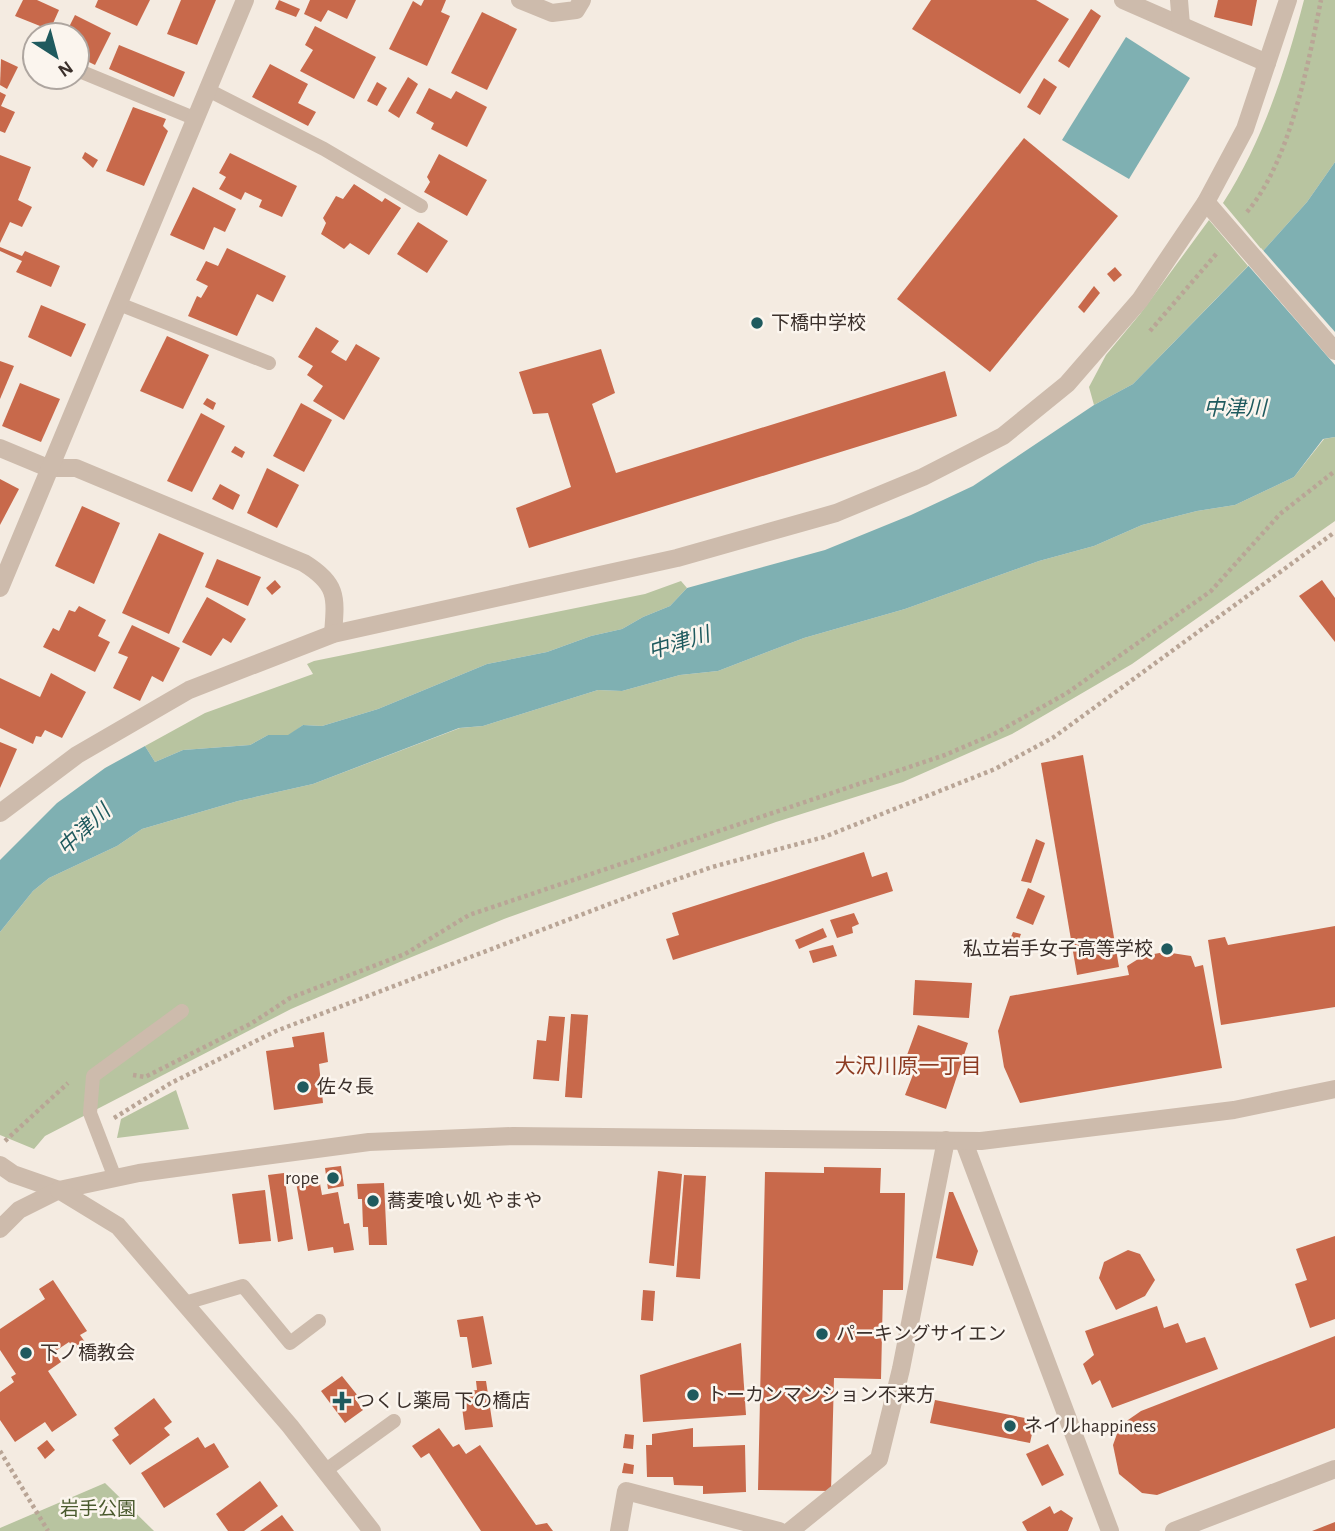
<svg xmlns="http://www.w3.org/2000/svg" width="1335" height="1531" viewBox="0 0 1335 1531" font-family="'Alegreya Sans','Noto Sans JP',sans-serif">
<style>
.green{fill:#b8c4a0}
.water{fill:#7fb0b2}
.pier{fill:#f4ebe1}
.building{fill:#c8694b}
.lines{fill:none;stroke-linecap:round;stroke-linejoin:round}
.path{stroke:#b9a596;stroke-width:4.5;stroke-dasharray:3.5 3.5;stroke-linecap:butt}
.service{stroke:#cdbbac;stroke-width:14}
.minor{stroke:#cdbbac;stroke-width:18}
.tertiary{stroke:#cdbbac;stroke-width:18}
.pedestrian-bridge{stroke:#cdbbac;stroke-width:18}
.poi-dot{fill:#1f5a5e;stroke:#fbf5ee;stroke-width:2.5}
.labels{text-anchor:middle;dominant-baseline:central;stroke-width:5;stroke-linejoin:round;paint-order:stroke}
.poi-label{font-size:19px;fill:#3b302b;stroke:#fbf5ee;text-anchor:start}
.park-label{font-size:19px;fill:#4a5a2e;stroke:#fbf5ee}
.water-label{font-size:21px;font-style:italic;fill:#1f5a5e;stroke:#fbf5ee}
.neighbourhood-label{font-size:21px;fill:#8c3b22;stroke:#fbf5ee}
</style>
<rect width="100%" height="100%" fill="#f4ebe1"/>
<!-- green -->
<g class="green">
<path d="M1304,0H1335V162L1307,202L1263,251L1223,203C1262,143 1286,69 1304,0Z"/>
<path d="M1209,220L1248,266L1133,384L1094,405L1089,387L1106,355L1140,314Z"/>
<path d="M1335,437V521L1132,664L1012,734L903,782L776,822L504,919L402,961L291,1009L45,1136L34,1149L0,1135V932L33,891L49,878L117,846L142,829L238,801L313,784L460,728L483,726L598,690L622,691L680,675L718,671L804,638L905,609L1039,561L1094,546L1142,525L1197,511L1235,505L1294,477L1324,439Z"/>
<path d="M681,581L687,588L670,606L643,617L622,629L591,636L547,652L487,664L378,709L322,726L303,725L288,736L268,735L250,745L183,750L155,762L145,746L205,713L313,674L307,664L314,661L645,594Z"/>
<path d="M176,1090L189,1129L117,1138L121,1119Z"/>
<path d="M105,1483L154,1531H0V1528Z"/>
</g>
<!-- water -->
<g class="water">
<path d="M1126,37L1190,78L1129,179L1062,140Z"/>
<path d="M1335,162V437L1323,439L1294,477L1235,505L1197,511L1142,525L1094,546L1039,561L905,609L804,638L718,671L680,675L622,691L598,690L483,726L459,728L313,784L238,801L142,829L117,846L49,878L33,891L0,932V860L57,803L105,768L145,746L155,762L183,750L250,745L268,735H288L303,725L322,726L378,709L487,664L547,652L591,636L622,629L643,617L670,606L687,588L825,550L911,515L973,486L1094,405L1133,384L1263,251L1307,202Z"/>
</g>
<!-- pier -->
<path class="pier" d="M1261,248L1335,332V365L1246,263Z"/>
<!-- building -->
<g class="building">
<path d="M23,0H37L59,10L50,30L15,16Z"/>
<path d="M98,0H150L137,26L95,7Z"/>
<path d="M181,0H216L197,45L167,34Z"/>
<path d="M279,0L300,9L296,17L275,9Z"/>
<path d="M310,0H356L347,19L328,10L321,22L304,14Z"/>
<path d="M424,0H446L441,12L450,16L427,66L389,49L413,1L421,6Z"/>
<path d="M931,0H1036L1069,19L1020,94L912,29Z"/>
<path d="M1218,0H1257L1252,26L1214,17Z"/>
<path d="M1091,9L1101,16L1069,68L1058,61Z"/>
<path d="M482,12L517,29L487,90L451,73Z"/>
<path d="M75,15L111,33L95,65L77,56V35H65Z"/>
<path d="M315,26L376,57L354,99L300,71L313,50L305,45Z"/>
<path d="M119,45L185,72L174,97L109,69Z"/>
<path d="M1,59L18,67L7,89L0,85Z"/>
<path d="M270,64L308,84L298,103L316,112L308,126L252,97Z"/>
<path d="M408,77L418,84L399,118L388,111Z"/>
<path d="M1044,78L1057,87L1040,115L1027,107Z"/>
<path d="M377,82L387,88L377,106L367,101Z"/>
<path d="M429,88L451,99L456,91L487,107L467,147L431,129L434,123L416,113Z"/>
<path d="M0,92L6,95L1,106L15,112L5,133L0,131Z"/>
<path d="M133,107L166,119L163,126L168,131L144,186L106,171Z"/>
<path d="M1024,138L1118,216L990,372L897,299Z"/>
<path d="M85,152L98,160L93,168L82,158Z"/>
<path d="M230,153L297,186L282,217L259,207L262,200L245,192L241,200L219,189L226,177L219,173Z"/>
<path d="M439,154L487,180L467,216L424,192L430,182L427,177Z"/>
<path d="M0,155L31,167L18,200L32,207L22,227L10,222L0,243Z"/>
<path d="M354,184L382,202L385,198L401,208L369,255L350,243L344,249L321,234L326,223L323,218L336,196L343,199Z"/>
<path d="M193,187L236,209L225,232L214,227L204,250L170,235Z"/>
<path d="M418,222L448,241L427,273L397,254Z"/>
<path d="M0,247L22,256L25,251L60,266L51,287L16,272L22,261L0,251Z"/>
<path d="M227,248L286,276L273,302L257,294L237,336L188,316L197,296L201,298L208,286L196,280L206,261L218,266Z"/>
<path d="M1115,267L1122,275L1114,282L1107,274Z"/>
<path d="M1094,286L1100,293L1084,313L1078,307Z"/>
<path d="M41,305L86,324L71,357L28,337Z"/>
<path d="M316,327L339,341L331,352L346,361L356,344L380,358L344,420L313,401L323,386L307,375L313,366L298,357Z"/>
<path d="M167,336L209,355L183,409L140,391Z"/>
<path d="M601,349L615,393L592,404L616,473L945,371L957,416L529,548L516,508L571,487L548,413L533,414L519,372Z"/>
<path d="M0,361L14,366L0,399Z"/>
<path d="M20,383L60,399L41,442L2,426Z"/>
<path d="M207,398L216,403L213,410L203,404Z"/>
<path d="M301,403L332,420L304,472L273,456Z"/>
<path d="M201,413L225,426L192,492L167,481Z"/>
<path d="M235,446L245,452L242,458L231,452Z"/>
<path d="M267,468L299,485L277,528L247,513Z"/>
<path d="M0,479L19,489L0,525Z"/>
<path d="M220,484L240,495L233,510L212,499Z"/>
<path d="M82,506L120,523L94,584L55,566Z"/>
<path d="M159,533L204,553L169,634L122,613Z"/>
<path d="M217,559L261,577L248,606L205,587Z"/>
<path d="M275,580L281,587L272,595L266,588Z"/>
<path d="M1322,580L1335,598V642L1299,596Z"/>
<path d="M207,597L246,619L231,643L223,638L211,656L182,642Z"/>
<path d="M79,606L106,620L98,636L110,642L95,672L43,647L53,628L59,631L69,610L75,612Z"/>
<path d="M132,625L180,648L163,682L152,676L140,701L113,688L128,657L118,653Z"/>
<path d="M51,673L86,692L62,738L45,730L41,737L36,736L33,744L0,728V678L40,697Z"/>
<path d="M0,742L17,749L0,788Z"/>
<path d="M1083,755L1119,967L1077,975L1041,763Z"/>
<path d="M1036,839L1045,843L1031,883L1021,881Z"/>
<path d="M864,852L872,877L887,872L893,891L673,960L666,939L679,935L672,913Z"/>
<path d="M1028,888L1045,896L1033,925L1016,918Z"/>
<path d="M854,913L859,924L852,927L853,933L837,938L830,920Z"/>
<path d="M1335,926V1007L1221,1025L1208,940L1225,937L1228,945Z"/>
<path d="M823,928L827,937L799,949L795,940Z"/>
<path d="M1013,932L1021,934L1013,955L1005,952Z"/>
<path d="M833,945L837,956L813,963L809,951Z"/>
<path d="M1165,952L1191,956L1195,967L1203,965L1222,1068L1020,1103L1004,1067L998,1031L1010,996L1129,975L1127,966L1143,956Z"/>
<path d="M915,980L972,983L969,1018L913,1015Z"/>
<path d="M571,1014L588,1015L582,1098L565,1097Z"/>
<path d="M549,1016L565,1017L559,1081L533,1079L537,1040L546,1041Z"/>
<path d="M918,1025L968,1043L946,1109L905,1095L914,1072L903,1066Z"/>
<path d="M324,1032L328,1062L319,1064L323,1103L274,1110L266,1051L294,1047L292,1037Z"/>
<path d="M341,1166L344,1186L328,1189L325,1168Z"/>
<path d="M824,1167L881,1168L880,1193H905L903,1290H883L881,1379L834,1378L831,1491L758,1490L765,1172L824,1173Z"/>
<path d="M658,1171L682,1174L674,1266L649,1263Z"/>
<path d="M284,1173L293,1239L278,1242L268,1175Z"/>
<path d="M684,1175L706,1176L700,1279L676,1277Z"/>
<path d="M319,1178L322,1195L338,1192L344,1224L349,1223L354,1250L334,1253L333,1247L308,1251L296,1182Z"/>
<path d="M384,1183L387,1245H369L368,1227H363L362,1199H358L357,1184Z"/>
<path d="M265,1190L271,1241L239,1244L232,1194Z"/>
<path d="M949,1192H953L978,1251L973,1266L936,1258Z"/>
<path d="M1335,1236V1319L1310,1328L1295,1284L1307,1280L1296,1249Z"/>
<path d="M1128,1250L1140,1254L1155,1280L1145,1296L1116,1310L1099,1278L1104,1262Z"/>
<path d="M53,1280L87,1331L80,1335L85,1342L74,1349L69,1342L54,1352L61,1362L48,1371L77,1415L52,1432L45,1422L15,1442L0,1420V1392L14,1382L11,1377L16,1374L0,1350V1329L45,1299L39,1289Z"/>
<path d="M643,1290L655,1291L653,1321L641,1320Z"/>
<path d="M1157,1306L1164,1328L1178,1323L1186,1343L1205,1337L1218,1369L1112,1408L1100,1380L1092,1385L1083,1364L1094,1355L1085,1331Z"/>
<path d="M483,1316L492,1364L472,1368L467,1337H460L457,1320Z"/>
<path d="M1335,1336V1428L1157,1495L1142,1493L1119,1474L1113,1445L1118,1431L1128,1420L1141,1411Z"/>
<path d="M741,1343L746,1415L643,1422L640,1375Z"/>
<path d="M342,1376L358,1396L355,1399L363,1410L345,1423L321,1391Z"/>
<path d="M476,1381H486L493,1427L465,1430L460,1392L477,1390Z"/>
<path d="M154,1398L172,1422L164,1428L170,1435L130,1465L112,1440L119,1435L114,1428Z"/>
<path d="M935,1400L1035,1420L1030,1443L930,1423Z"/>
<path d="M439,1428L453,1447L459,1444L466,1454L480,1445L536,1525L547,1523L553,1531H481L429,1453L421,1458L412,1446Z"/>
<path d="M693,1428V1447L745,1445L746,1492L703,1494V1486L674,1485L673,1477H647L646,1445H652V1434Z"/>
<path d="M625,1434L634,1435L633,1449L623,1448Z"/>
<path d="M198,1437L205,1448L214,1443L229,1467L164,1508L141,1473Z"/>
<path d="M47,1440L55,1450L45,1459L37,1448Z"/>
<path d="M1048,1444L1064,1475L1042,1486L1026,1454Z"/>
<path d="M624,1463L634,1465L633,1474L622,1473Z"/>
<path d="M260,1481L278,1506L244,1531H228L216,1514Z"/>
<path d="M1050,1506L1054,1514L1061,1510L1073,1518L1068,1531H1027L1022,1522Z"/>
<path d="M282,1515L294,1531H260Z"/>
<path d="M1335,1522V1531H1312Z"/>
</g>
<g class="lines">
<!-- path -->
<g class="path">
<path d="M1247,212C1290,161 1308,65 1321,0"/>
<path d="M1150,331L1217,253"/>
<path d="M133,1075L145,1077L252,1023L290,998L405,954L469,915L945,755L994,734L1067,693L1211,591L1280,514L1335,471"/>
<path d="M114,1118L171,1083L276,1031L649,889L712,867L824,837L995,769L1054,737L1335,532"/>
<path d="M5,1141L68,1083"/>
<path d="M0,1451L48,1531"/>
</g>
<!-- service -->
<g class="service">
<path d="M33,52H35"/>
<path d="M77,70L196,119"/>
<path d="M208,90L324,149L421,206"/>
<path d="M119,304L269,363"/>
<path d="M115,1178L90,1113L93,1076L182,1011"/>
<path d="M185,1303L243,1286L290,1343L319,1321"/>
<path d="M326,1470L394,1421"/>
</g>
<!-- minor -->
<g class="minor">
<path d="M520,0L552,13L576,10L582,0"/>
<path d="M1123,0L1267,63"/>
<path d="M1179,0L1181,25"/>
<path d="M0,448L48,468H76L304,563C338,584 336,597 333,634"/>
<path d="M0,588L245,0"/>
<path d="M0,813L77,755L189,690L333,634L677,558L836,513L923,477L1003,436L1067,384L1140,300L1206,202L1245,129L1288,0"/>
<path d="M964,1142L1110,1531"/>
<path d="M0,1165L13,1174L59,1190"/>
<path d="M0,1229L19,1210L59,1190L139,1173L369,1142L513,1136L981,1141L1234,1110L1335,1089"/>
<path d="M619,1531L626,1491L779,1531"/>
<path d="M790,1531L879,1459L901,1369L946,1140"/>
<path d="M1174,1531L1335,1469"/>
</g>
<!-- tertiary -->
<path class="tertiary" d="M59,1190L118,1226L290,1426L372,1531"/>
<!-- pedestrian-bridge -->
<path class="pedestrian-bridge" d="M1206,202L1335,351"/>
</g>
<!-- markers -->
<g class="poi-dot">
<circle cx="757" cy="323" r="7"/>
<circle cx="1167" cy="949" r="7"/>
<circle cx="303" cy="1087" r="7"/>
<circle cx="333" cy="1178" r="7"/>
<circle cx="373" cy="1201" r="7"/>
<circle cx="822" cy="1334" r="7"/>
<circle cx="26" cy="1353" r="7"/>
<circle cx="693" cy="1395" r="7"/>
<path d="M338.5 1390.5h7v7h7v7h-7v7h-7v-7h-7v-7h7z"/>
<circle cx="1010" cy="1426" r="7"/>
</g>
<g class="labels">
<!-- poi labels -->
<g class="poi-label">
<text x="771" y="323">下橋中学校</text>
<text x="1153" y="949" text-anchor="end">私立岩手女子高等学校</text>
<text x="317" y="1087">佐々長</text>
<text x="319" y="1178" text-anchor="end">rope</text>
<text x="387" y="1201">蕎麦喰い処 やまや</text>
<text x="836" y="1334">パーキングサイエン</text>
<text x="40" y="1353">下ノ橋教会</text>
<text x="707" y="1395">トーカンマンション不来方</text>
<text x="356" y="1401">つくし薬局 下の橋店</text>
<text x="1024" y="1426">ネイルhappiness</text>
</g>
<!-- park labels -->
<g class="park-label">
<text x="98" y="1509">岩手公園</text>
</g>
<!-- water labels -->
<g class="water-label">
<text x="1235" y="408">中津川</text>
<text transform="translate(679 643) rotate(-17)">中津川</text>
<text transform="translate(84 830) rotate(-43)">中津川</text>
</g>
<!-- neighbourhood labels -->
<g class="neighbourhood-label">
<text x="908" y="1066">大沢川原一丁目</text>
</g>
</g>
<!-- north arrow -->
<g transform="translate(56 56) rotate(144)"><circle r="33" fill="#fbf5ee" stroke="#aea6a0" stroke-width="2"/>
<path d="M0-5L12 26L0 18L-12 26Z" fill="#1f5a5e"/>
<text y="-10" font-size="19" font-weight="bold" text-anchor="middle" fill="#3b302b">N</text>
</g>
</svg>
